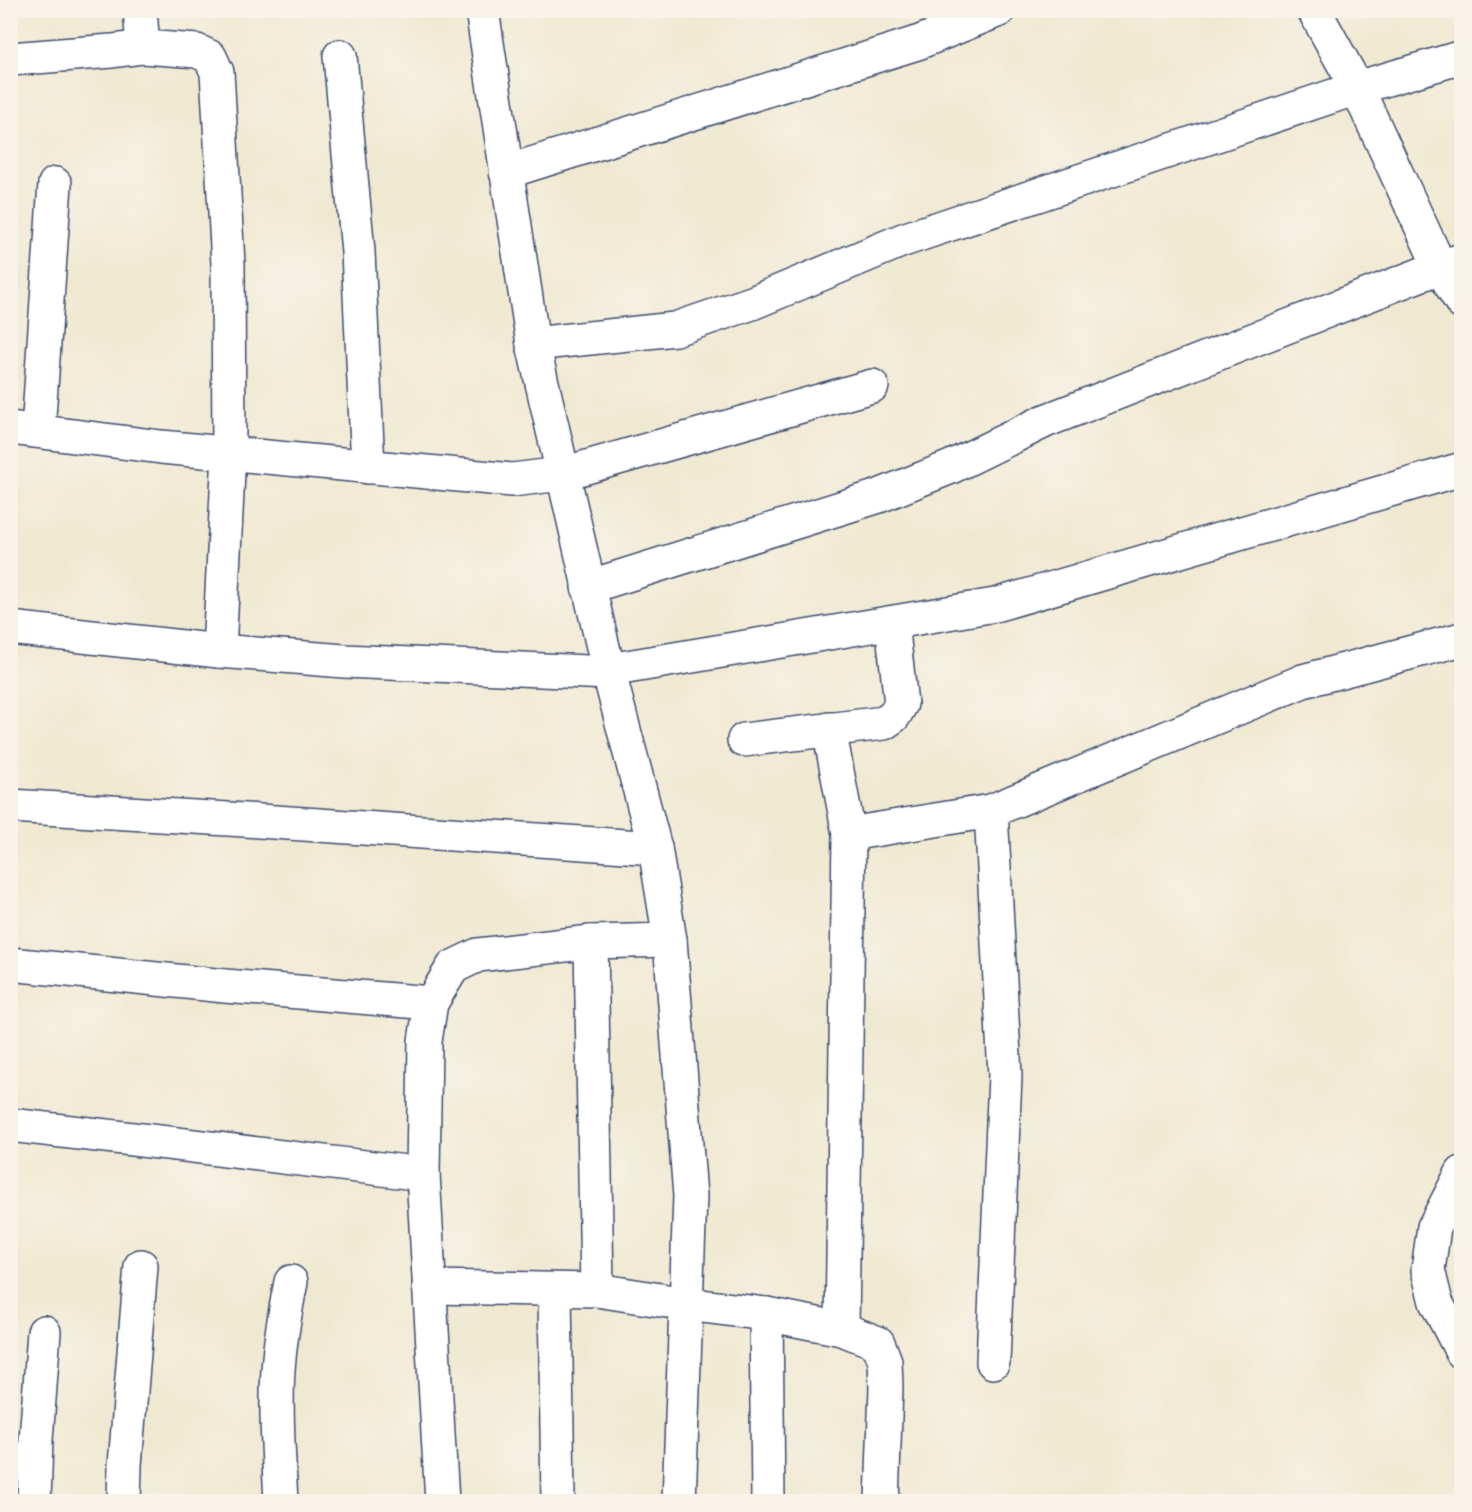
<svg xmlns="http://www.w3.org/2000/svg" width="1472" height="1512" viewBox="0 0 1472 1512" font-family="'Gentium Book Plus',serif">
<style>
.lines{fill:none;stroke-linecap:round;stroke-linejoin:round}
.minor-casing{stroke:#3b4b6f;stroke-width:36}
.minor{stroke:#fff;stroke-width:33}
</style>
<rect width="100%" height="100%" fill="#f7f3e8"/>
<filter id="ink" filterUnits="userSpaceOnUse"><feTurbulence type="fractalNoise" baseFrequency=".0167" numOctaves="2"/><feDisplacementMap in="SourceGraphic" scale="12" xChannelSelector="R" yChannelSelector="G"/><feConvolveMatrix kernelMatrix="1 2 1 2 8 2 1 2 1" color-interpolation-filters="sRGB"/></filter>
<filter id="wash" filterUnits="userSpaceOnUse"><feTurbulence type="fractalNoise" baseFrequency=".008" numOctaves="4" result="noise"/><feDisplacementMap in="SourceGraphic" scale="24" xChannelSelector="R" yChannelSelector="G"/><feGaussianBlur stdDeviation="1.35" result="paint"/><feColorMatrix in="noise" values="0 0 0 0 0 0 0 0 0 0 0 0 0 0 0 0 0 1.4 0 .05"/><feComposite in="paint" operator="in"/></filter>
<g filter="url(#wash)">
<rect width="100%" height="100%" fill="#f0e9d2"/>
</g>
<g filter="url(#ink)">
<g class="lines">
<defs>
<g id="minor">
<path d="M140,10L143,47"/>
<path d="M1314,10L1357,88L1440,267L1462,303"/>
<path d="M340,56L358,252L368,467"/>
<path d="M10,59L112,51L143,47L197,51L210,57L217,72L228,264L229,453L219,651"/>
<path d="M506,172L920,42L999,10"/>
<path d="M533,344L675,329L752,303L903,240L1357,88L1462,57"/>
<path d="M10,428L161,447L512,480L562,474L872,386"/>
<path d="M38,431L55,184"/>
<path d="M588,587L879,496L951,467L1045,421L1440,267L1462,260"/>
<path d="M10,628L219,651L344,661L609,673L615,669L995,605L1462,469"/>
<path d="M829,729L849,834L842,1329"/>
<path d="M744,740L884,723L894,716L901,704L892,623"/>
<path d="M10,806L245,820L655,848"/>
<path d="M991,811L1005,1075L993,1362"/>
<path d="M849,834L991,811L1303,681L1462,639"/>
<path d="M670,940L690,1196L679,1502"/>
<path d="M591,942L597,1290"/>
<path d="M10,964L225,986L431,1003"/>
<path d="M10,1125L185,1145L423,1174"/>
<path d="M1462,1173L1434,1227L1428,1270L1436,1302L1462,1352"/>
<path d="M429,1287L597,1290L686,1304L766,1314L842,1329L878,1343L885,1361L886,1387L882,1502"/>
<path d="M555,1290L558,1502"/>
<path d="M766,1314L768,1502"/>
<path d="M34,1502L36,1440L44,1332"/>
<path d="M124,1502L125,1465L141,1266"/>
<path d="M281,1502C279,1458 275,1414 278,1370C280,1341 285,1312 291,1282"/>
<path d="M442,1502L423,1174L425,1041L431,1003L453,967L478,955L591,942L670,940L655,848L609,673L533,344L482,10"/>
</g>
</defs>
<!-- minor casing -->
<use href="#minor" class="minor-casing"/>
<!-- minor -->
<use href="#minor" class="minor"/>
</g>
</g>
<!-- margin -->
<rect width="1472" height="1512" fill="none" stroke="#f7f3e8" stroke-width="36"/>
</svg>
